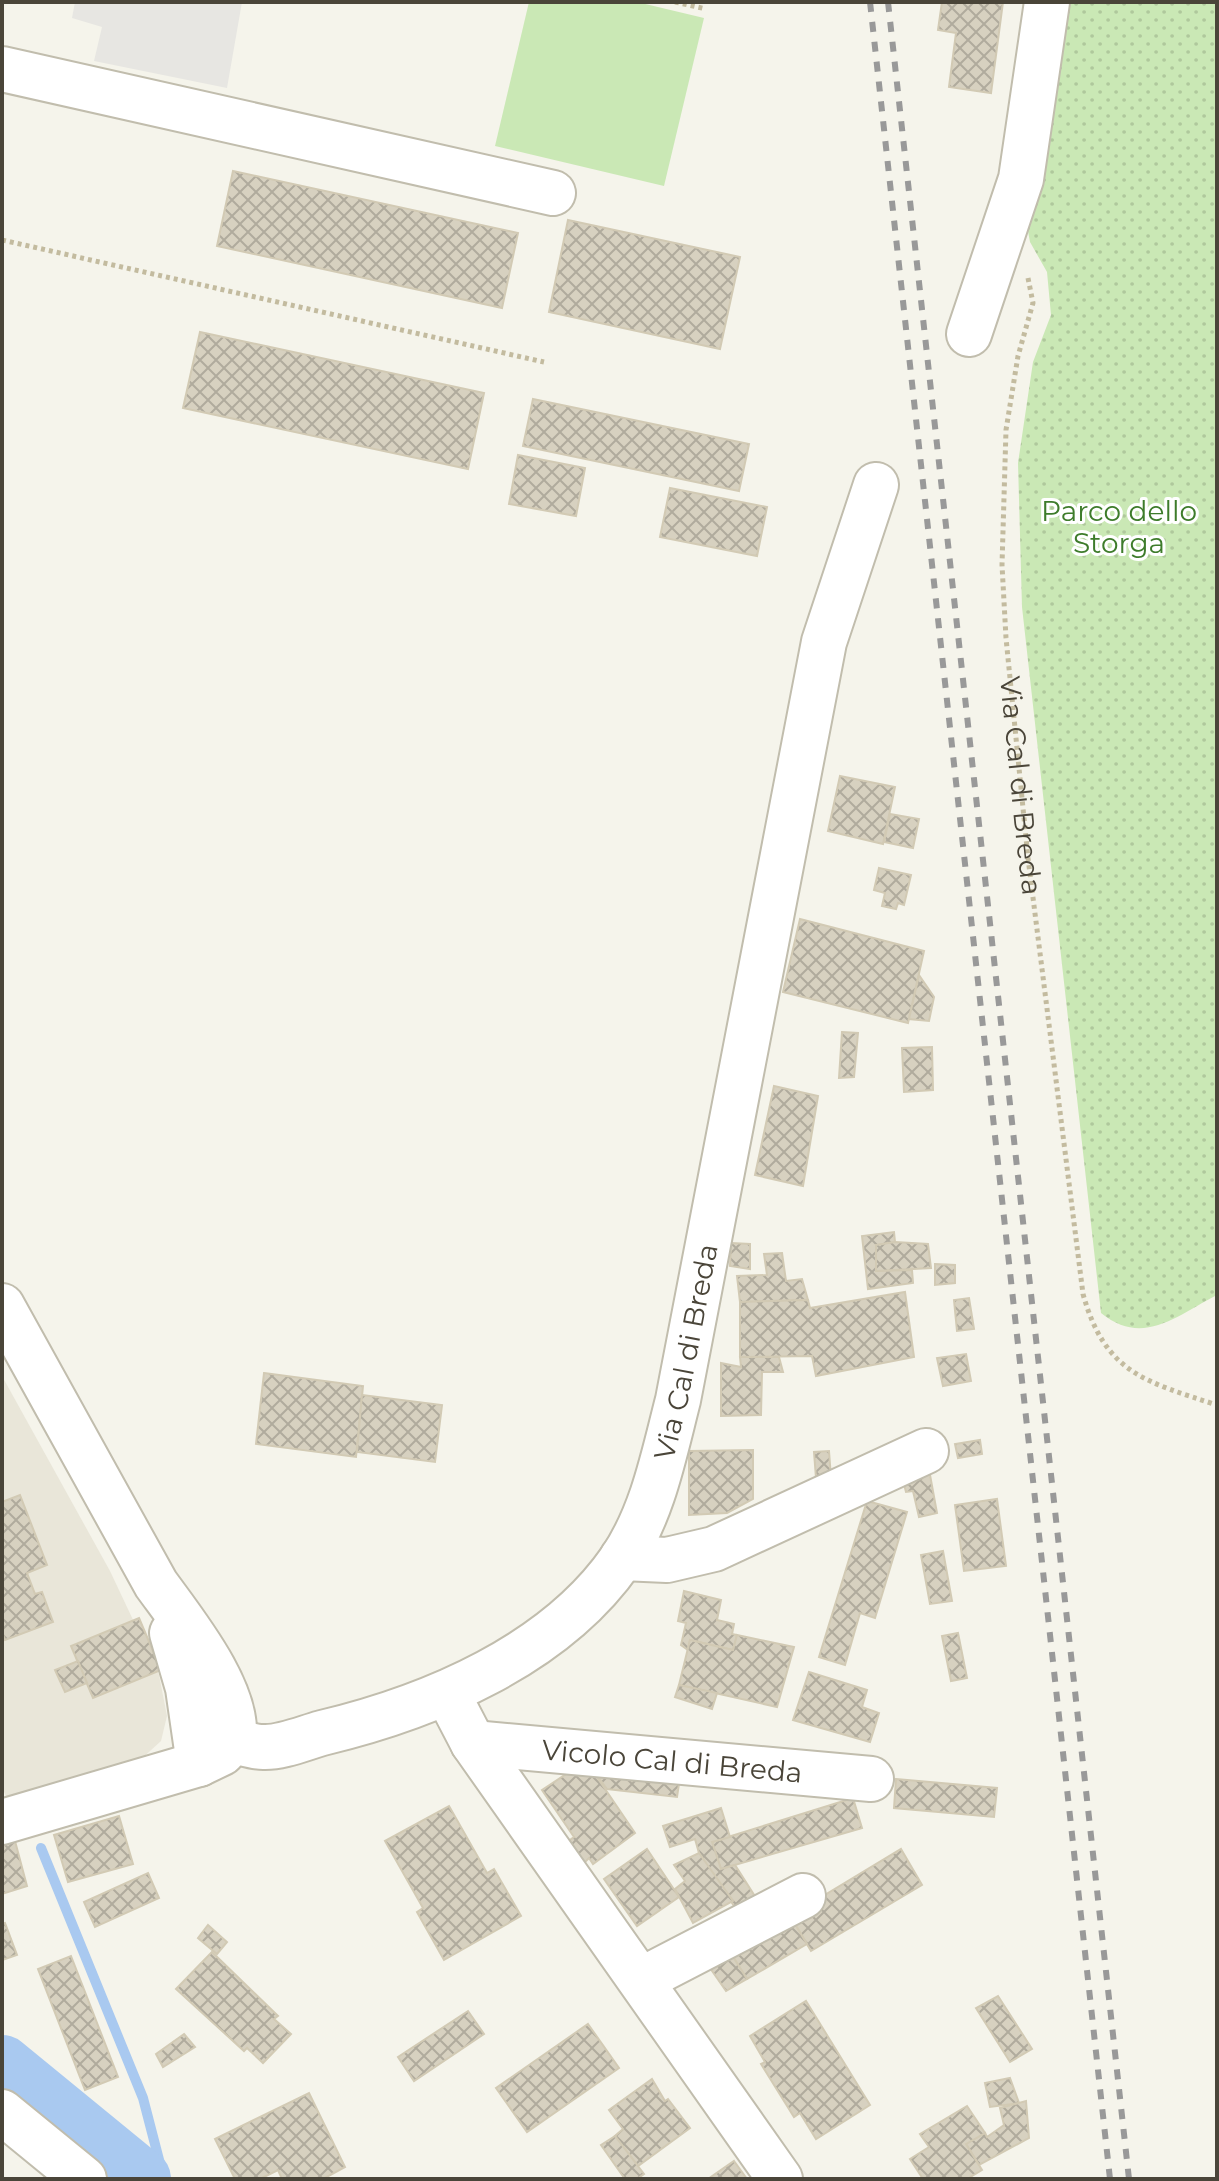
<svg xmlns="http://www.w3.org/2000/svg" width="1219" height="2181" viewBox="0 0 1219 2181" font-family="Montserrat,sans-serif">
<style>
.residential{fill:#e9e6d9}
.grass{fill:#cae8b5}
.park{fill:url(#park-dots)}
.parking{fill:#e7e6e2}
.lines{fill:none;stroke-linecap:round;stroke-linejoin:round}
.stream{stroke:#a9c9f0;stroke-width:10}
.river{stroke:#a9c9f0;stroke-width:62}
.building{fill:url(#building-cross-hatch);stroke:#d2cab4;stroke-width:2}
.minor-casing{stroke:#c1bdad;stroke-width:48}
.path{stroke:#c3bb9f;stroke-width:5;stroke-dasharray:4 4;stroke-linecap:butt}
.minor{stroke:#fff;stroke-width:44}
.rail{stroke:#999;stroke-width:6;stroke-dasharray:10 10;stroke-linecap:butt}
.labels{text-anchor:middle;dominant-baseline:central;stroke-width:6;stroke-linejoin:round;paint-order:stroke}
.park-label{font-size:28px;fill:#3e7c2b;stroke:#fff}
.street-label{font-size:28px;fill:#4a4539;stroke:#fff}
</style>
<defs>
<pattern id="park-dots" width="8" height="8" patternUnits="userSpaceOnUse" patternTransform="scale(2)"><rect width="8" height="8" fill="#cae8b5"/><path d="M2 2h.1M6 6h.1" fill="none" stroke="#afc89c" stroke-width="1.8" stroke-linecap="round"/></pattern>
<pattern id="building-cross-hatch" width="8" height="8" patternUnits="userSpaceOnUse" patternTransform="scale(2)"><rect width="8" height="8" fill="#d7d1c0"/><path d="M0 0l8 8M0 8l8-8" fill="none" stroke="#b0ab9d"/></pattern>
</defs>
<rect width="100%" height="100%" fill="#f5f4eb"/>
<!-- residential -->
<path class="residential" d="M2,1376L110,1571L159,1675L167,1716L161,1741L139,1761L8,1801L2,1787Z"/>
<!-- grass -->
<path class="grass" d="M529,2H637L704,18L664,186L495,146Z"/>
<!-- park -->
<path class="park" d="M1068,2H1217V1295C1176,1316 1143,1347 1101,1313L1022,607L1018,463L1033,362L1051,315L1047,272L1030,242L1024,210L1049,140Z"/>
<!-- parking -->
<path class="parking" d="M75,2H242L227,88L94,61L102,27L72,18Z"/>
<g class="lines">
<!-- stream -->
<path class="stream" d="M41,1848L143,2098L164,2179"/>
<!-- river -->
<path class="river" d="M2,2066L140,2179"/>
</g>
<!-- building -->
<g class="building">
<path d="M942,2H1003L991,93L949,87L956,33L938,30Z"/>
<path d="M233,171L518,233L502,308L217,246Z"/>
<path d="M568,220L740,257L720,349L549,312Z"/>
<path d="M200,332L484,393L468,469L183,408Z"/>
<path d="M533,399L749,444L739,491L523,446Z"/>
<path d="M518,455L585,468L576,516L509,504Z"/>
<path d="M670,488L767,507L757,556L660,537Z"/>
<path d="M840,776L895,787L883,844L828,831Z"/>
<path d="M890,814L919,819L913,848L884,842Z"/>
<path d="M879,868L911,875L904,905L898,903L896,909L882,906L885,893L874,890Z"/>
<path d="M800,919L924,951L908,1023L783,992Z"/>
<path d="M919,975L934,997L929,1021L909,1019Z"/>
<path d="M842,1032L858,1033L854,1077L839,1078Z"/>
<path d="M932,1047L933,1090L904,1092L902,1048Z"/>
<path d="M774,1086L818,1096L803,1186L755,1175Z"/>
<path d="M894,1232L895,1242L876,1245V1271L912,1270L913,1283L868,1289L862,1236Z"/>
<path d="M895,1242L928,1244L931,1268L876,1271V1245Z"/>
<path d="M731,1243L750,1244V1269L730,1266Z"/>
<path d="M782,1253L786,1281L802,1279L808,1300L740,1302L737,1276L767,1275L764,1254Z"/>
<path d="M935,1264L955,1265V1283L935,1285Z"/>
<path d="M905,1292L914,1357L816,1376L812,1356L740,1357V1302L808,1300L810,1308Z"/>
<path d="M969,1298L974,1329L957,1331L954,1300Z"/>
<path d="M966,1354L971,1381L943,1386L937,1358Z"/>
<path d="M740,1357H779L783,1372H762L761,1415L721,1416V1363L741,1367Z"/>
<path d="M264,1373L363,1386L356,1457L256,1444Z"/>
<path d="M362,1395L442,1405L435,1462L357,1452Z"/>
<path d="M980,1440L982,1454L958,1458L955,1444Z"/>
<path d="M753,1450V1499L727,1513L689,1515V1451Z"/>
<path d="M829,1451L831,1478H816L814,1452Z"/>
<path d="M928,1464L937,1513L919,1517L913,1491L906,1492L901,1473Z"/>
<path d="M20,1495L47,1565L27,1573L35,1594L42,1592L53,1622L5,1640L2,1632V1502Z"/>
<path d="M997,1499L1006,1566L964,1571L955,1505Z"/>
<path d="M867,1501L907,1512L875,1618L860,1613L845,1665L819,1657Z"/>
<path d="M943,1551L952,1601L930,1604L921,1555Z"/>
<path d="M684,1591L721,1600L717,1620L734,1624L732,1634L737,1635L733,1650L690,1640L688,1650L681,1645L686,1623L678,1621Z"/>
<path d="M139,1618L161,1670L93,1698L71,1646Z"/>
<path d="M958,1633L967,1678L951,1681L942,1636Z"/>
<path d="M737,1635L794,1647L777,1707L679,1685L690,1640L733,1650Z"/>
<path d="M78,1661L87,1683L65,1692L55,1670Z"/>
<path d="M809,1672L867,1690L862,1707L879,1713L870,1742L793,1720Z"/>
<path d="M679,1685L717,1693L712,1709L675,1697Z"/>
<path d="M586,1761L681,1771L677,1797L607,1789Z"/>
<path d="M586,1761L635,1833L593,1864L589,1858L579,1868L563,1845L574,1837L542,1790Z"/>
<path d="M896,1779L997,1788L994,1817L894,1808Z"/>
<path d="M853,1798L862,1828L721,1869L712,1842Z"/>
<path d="M449,1806L487,1873L494,1869L521,1916L444,1960L417,1912L423,1908L385,1841Z"/>
<path d="M721,1808L730,1837L712,1842L721,1869L735,1865L756,1898L736,1909L699,1853L695,1839L670,1847L663,1826Z"/>
<path d="M119,1816L133,1864L68,1882L54,1835Z"/>
<path d="M15,1841L27,1886L2,1894V1845Z"/>
<path d="M647,1849L679,1897L637,1926L604,1879Z"/>
<path d="M901,1849L922,1885L811,1951L790,1916Z"/>
<path d="M699,1853L733,1901L693,1923L675,1889L685,1881L674,1865Z"/>
<path d="M148,1873L159,1898L95,1927L84,1902Z"/>
<path d="M790,1916L807,1944L747,1979L730,1952Z"/>
<path d="M5,1923L17,1955L2,1960V1924Z"/>
<path d="M208,1925L227,1942L217,1954L198,1938Z"/>
<path d="M212,1952L278,2016L274,2019L291,2034L263,2063L247,2048L244,2051L176,1989Z"/>
<path d="M730,1952L747,1979L726,1991L710,1968Z"/>
<path d="M71,1956L118,2077L85,2090L38,1969Z"/>
<path d="M998,1996L1032,2049L1010,2062L976,2008Z"/>
<path d="M806,2001L870,2105L816,2139L800,2113L794,2117L761,2064L765,2062L750,2036Z"/>
<path d="M468,2011L484,2034L414,2081L398,2057Z"/>
<path d="M588,2024L619,2068L527,2132L496,2088Z"/>
<path d="M184,2034L195,2047L163,2067L156,2054Z"/>
<path d="M1010,2078L1019,2103L990,2107L985,2083Z"/>
<path d="M652,2079L665,2101L668,2099L690,2128L638,2166L615,2136L623,2129L609,2110Z"/>
<path d="M309,2093L345,2167L323,2179H282L278,2170L260,2179H235L215,2139Z"/>
<path d="M1026,2101L1029,2138L979,2165L966,2144L985,2133L987,2137L1004,2125L1000,2108Z"/>
<path d="M967,2106L985,2133L966,2144L982,2170L967,2179H923L910,2159L929,2147L920,2134Z"/>
<path d="M615,2136L644,2174L637,2179H625L601,2145Z"/>
<path d="M734,2161L747,2179H708Z"/>
</g>
<g class="lines">
<defs>
<g id="minor">
<path d="M2,69L553,193"/>
<path d="M969,334L1021,179L1047,2"/>
<path d="M2,1306L156,1584C182,1620 243,1695 233,1741"/>
<path d="M622,1558L667,1560L714,1549L926,1451"/>
<path d="M172,1633L188,1688L199,1764"/>
<path d="M447,1693L473,1743L780,2179"/>
<path id="s2" d="M233,1741C243,1743 254,1747 263,1747C281,1748 304,1738 322,1733C431,1707 555,1655 621,1560C653,1513 664,1454 678,1400L824,642L876,485"/>
<path id="s3" d="M473,1743L871,1779"/>
<path d="M2,1822L199,1764L222,1753L233,1741"/>
<path d="M641,1980L803,1896"/>
<path d="M2,2112L84,2179"/>
</g>
</defs>
<!-- minor casing -->
<use href="#minor" class="minor-casing"/>
<!-- path -->
<g class="path">
<path d="M675,2L706,9"/>
<path d="M2,240L544,362"/>
<path id="s1" d="M1028,278L1033,303L1018,356L1006,430L1002,565L1006,638L1028,858L1083,1294C1105,1374 1147,1382 1217,1405"/>
</g>
<!-- minor -->
<use href="#minor" class="minor"/>
<!-- rail -->
<g class="rail">
<path d="M870,2L1110,2179"/>
<path d="M888,2L1129,2179"/>
</g>
</g>
<g class="labels">
<!-- park labels -->
<g class="park-label">
<text x="1119" y="511">Parco dello<tspan x="1119" dy="32">Storga</tspan></text>
</g>
<!-- street labels -->
<g class="street-label">
<text stroke="none"><textPath href="#s1" startOffset="512">Via Cal di Breda</textPath></text>
<text stroke="none"><textPath href="#s2" startOffset="664">Via Cal di Breda</textPath></text>
<text stroke="none"><textPath href="#s3" startOffset="200">Vicolo Cal di Breda</textPath></text>
</g>
</g>
<!-- border -->
<rect width="1219" height="2181" fill="none" stroke="#4a4539" stroke-width="8"/>
</svg>
